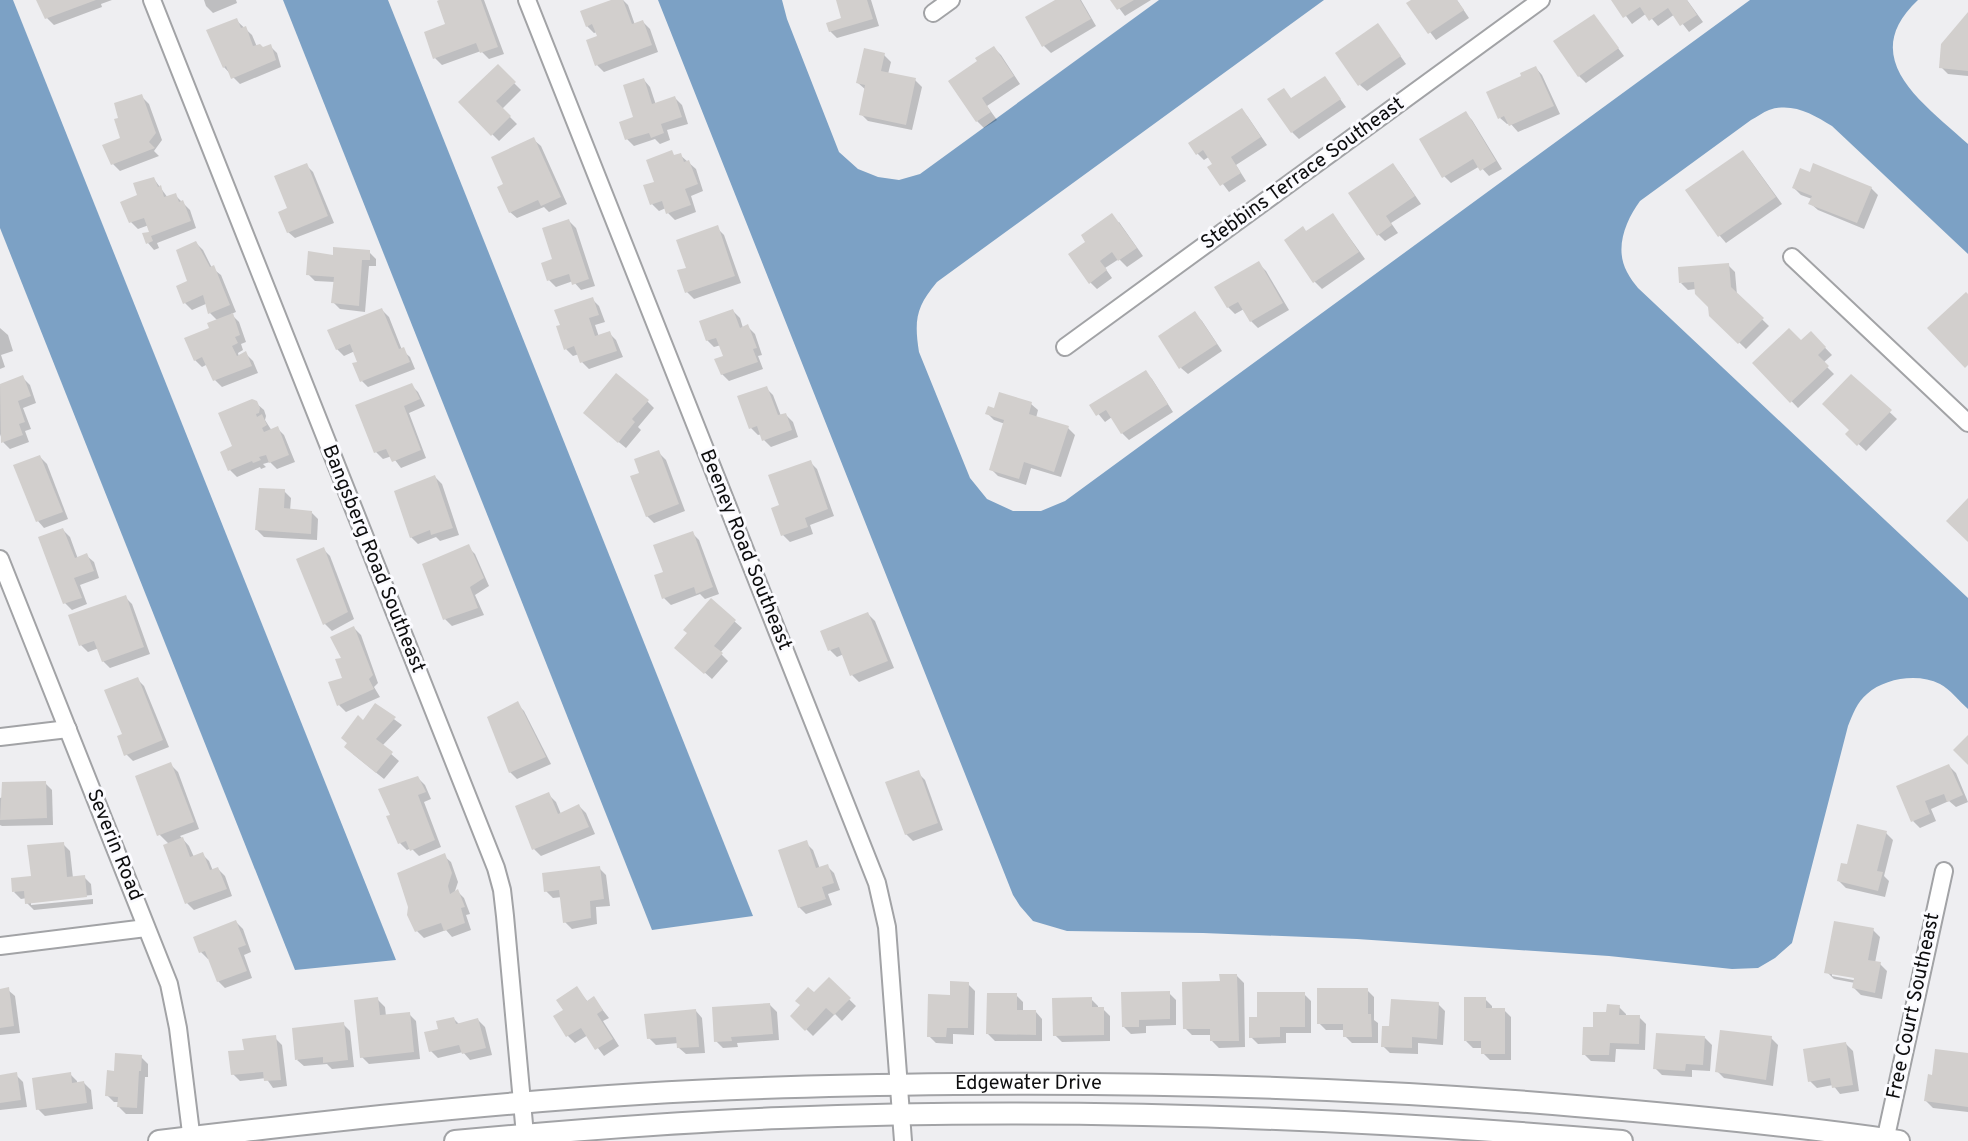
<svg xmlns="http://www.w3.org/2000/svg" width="1968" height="1141" viewBox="0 0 1968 1141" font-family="Overpass,sans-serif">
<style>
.water{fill:#7ca1c5}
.shadow{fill:#0003;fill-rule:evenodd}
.building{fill:#d2cfcd}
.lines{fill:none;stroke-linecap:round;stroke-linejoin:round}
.minor-casing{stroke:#a2a3a6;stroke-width:20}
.tertiary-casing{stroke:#a2a3a6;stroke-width:24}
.minor{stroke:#fff;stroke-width:16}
.tertiary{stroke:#fff;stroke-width:20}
.labels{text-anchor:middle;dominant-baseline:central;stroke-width:6;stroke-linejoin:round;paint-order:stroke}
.street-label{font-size:20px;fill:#0d0d0e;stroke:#fbfbff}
</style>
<rect width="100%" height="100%" fill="#eeeef1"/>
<!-- water -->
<g class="water">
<path d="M0,0H13L396,960L295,970L0,228Z"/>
<path d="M283,0H388L753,916L652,930Z"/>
<path d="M658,0H782L787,19L839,152L858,169L878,177L899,180L920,174L1159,0H1324L937,282C916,307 914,320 919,352L970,478L987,499L1013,511H1041L1065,501L1750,0H1918C1855,59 1925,104 1968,144V254L1832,126C1813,114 1792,102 1769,110C1763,112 1757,117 1751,120L1640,201C1626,220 1614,248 1627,272C1630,278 1634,283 1638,288L1968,598V709C1959,701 1950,689 1940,684C1918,673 1885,678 1867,694C1857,702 1853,714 1848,726L1792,943L1775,958L1758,968L1732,969L1609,956L1357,939L1203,933L1067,931L1033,921L1020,906L1013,895Z"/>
</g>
<!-- shadow -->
<g class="shadow">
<path d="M38,0H112L101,4L102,7L54,25L47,18Z"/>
<path d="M204,0H236L237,3L213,13L206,6Z"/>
<path d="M445,0H484L504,54L489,59L481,51L442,65L435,58L448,25Z"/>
<path d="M617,0H623L628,5L635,25L643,22L650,29L658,52L604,72L597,65L599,37L597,32L594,33L587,26Z"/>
<path d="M838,0H871L879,26L837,38L830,31L844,19Z"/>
<path d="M1058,0H1081L1096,26L1051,53L1044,46Z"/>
<path d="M1113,0H1151L1125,16Z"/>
<path d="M1415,0H1457L1469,18L1436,40L1409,4Z"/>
<path d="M1614,0H1687L1703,22L1689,32L1675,14L1658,26L1647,13L1632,24Z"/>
<path d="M1968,15V76L1948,74L1941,67Z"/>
<path d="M1594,16L1624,56L1586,83L1579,76Z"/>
<path d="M236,20L252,35L257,47L262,49L270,46L277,53L281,67L240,84L233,77L224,67Z"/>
<path d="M1384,33L1406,64L1367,91L1360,85Z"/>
<path d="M994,48L1001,55L1020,84L987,106L997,120L984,128L977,121L980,61Z"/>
<path d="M884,55L891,62L888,74L915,80L922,87L912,130L868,121L861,114L866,90L858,83Z"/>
<path d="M498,67L521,90L502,109L517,124L499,141L461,103Z"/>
<path d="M1536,68L1542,75L1560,114L1518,132L1510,123L1507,124L1500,118L1524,77Z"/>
<path d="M1325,78L1346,107L1299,139L1292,132L1284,90L1292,100Z"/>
<path d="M644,80L650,87L656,105L675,98L682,105L688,124L667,130L670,140L660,144L655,139L634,146L627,139L636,118Z"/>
<path d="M142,97L149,104L162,140L154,151L159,156L120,171L113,164Z"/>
<path d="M1242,110L1248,117L1267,145L1236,165L1246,181L1229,192L1210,167L1215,164L1210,156L1204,160L1197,153Z"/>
<path d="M1465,113L1472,120L1502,169L1489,176L1480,166L1451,183L1444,176Z"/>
<path d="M534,140L541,146L567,204L549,212L544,207L517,218L510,212Z"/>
<path d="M1743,153L1750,160L1782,204L1726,243L1720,236L1688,191Z"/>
<path d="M680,155L696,169L703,191L691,196L696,212L675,220L668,213L666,208L659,211L652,204L656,183L676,157Z"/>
<path d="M306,165L313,172L334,223L295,238L288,232L290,209Z"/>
<path d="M1392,165L1399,172L1421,204L1391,223L1398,233L1385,241L1378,234Z"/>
<path d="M154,179L168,198L176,196L190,210L196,228L157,243L159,248L154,250L148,243L152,233L149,225L138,229L131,222L140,196Z"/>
<path d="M1794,188H1871L1878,195L1864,229L1818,210L1811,204L1812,199L1801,195Z"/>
<path d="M569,221L576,228L595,286L581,290L573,281L556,287L549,280Z"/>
<path d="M1119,222L1143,256L1127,267L1119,259L1105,268L1112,278L1097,289L1090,282L1088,242Z"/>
<path d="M1339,223L1365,259L1322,289L1315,282L1307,233Z"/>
<path d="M717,228L724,235L741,283L694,299L687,292L688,269Z"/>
<path d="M196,243L203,250L212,268L221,275L236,312L231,314L239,322L246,342L241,344L243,350L238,353L239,357L246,354L253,361L258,373L222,387L215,380L208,364L202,367L195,360L212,329L218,321L210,313L208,303L192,310L185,303Z"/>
<path d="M369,252L376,259V266H369L365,312L340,309L333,302L335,282L315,281L308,274L335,258Z"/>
<path d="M1259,264L1266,271L1289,310L1258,328L1251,321L1244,309L1235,314L1228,307Z"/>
<path d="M1728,265L1735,272L1737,295L1769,326L1746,349L1711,315L1710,306L1696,289L1688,290L1681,283Z"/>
<path d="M592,299L599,306L605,322L595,325L599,337L609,333L616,340L623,357L589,369L582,362L579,354L573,356L566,349Z"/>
<path d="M382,310L389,317L402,350L410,357L415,369L368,387L361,380L360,363L355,351L344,356L337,349Z"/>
<path d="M733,311L740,318L743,328L748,327L755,334L762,355L758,356L763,369L729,381L722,374L725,357L721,345L714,347L707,340Z"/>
<path d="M1195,314L1202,321L1222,351L1188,374L1181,368Z"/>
<path d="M0,328L8,335L13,351L1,355L5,367L0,369Z"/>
<path d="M1811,333L1832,355L1823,363L1834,374L1798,408L1755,363L1801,343Z"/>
<path d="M1145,372L1152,379L1173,412L1129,440L1122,433L1112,417L1105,422L1092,406Z"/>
<path d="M1851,376L1897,419L1866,451L1848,434L1852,430Z"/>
<path d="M23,378L30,385L36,403L23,408L31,429L25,431L29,442L10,449L3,442L0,434V386Z"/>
<path d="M411,385L418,392L425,406L409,413L426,458L401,468L392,456L383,459L376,452Z"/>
<path d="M766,388L773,395L781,416L786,415L793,422L798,437L771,447L764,440L762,434L758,435L751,428Z"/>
<path d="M647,401L654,408L638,427L641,430L626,448L592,420Z"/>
<path d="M256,403L264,410L266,416L265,420L272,431L277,428L284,435L295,462L277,469L270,462L263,464L266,467L261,469L260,467L237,477L230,470L234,447Z"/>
<path d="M1031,404L1038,410L1036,418L1068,428L1075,435L1061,477L1031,468L1026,485L998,476L991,469L1005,424L994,420L987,413L995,410Z"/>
<path d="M659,453L666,460L685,511L654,523L647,516L642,474Z"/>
<path d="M40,457L47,464L68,519L44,528L38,521Z"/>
<path d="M810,462L817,469L834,516L810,525L813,534L790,542L783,535L781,506Z"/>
<path d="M435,477L442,484L459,535L440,541L436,537L418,544L411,537Z"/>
<path d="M284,491L291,498L290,511L311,512L318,519L317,540L264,537L257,530Z"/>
<path d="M63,530L70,537L78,559L87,556L94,562L99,578L80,585L87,604L72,610L65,603Z"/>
<path d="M692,533L699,540L719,594L705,599L700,594L671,605L664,598L665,573Z"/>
<path d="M468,547L475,554L489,586L475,595L484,615L452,626L445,619L424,565Z"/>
<path d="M323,549L330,556L354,619L332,631L325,624Z"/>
<path d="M125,597L132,604L150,654L110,668L103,661L99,648L88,652L81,645Z"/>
<path d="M711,601L742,628L720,653L728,661L712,679L684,654Z"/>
<path d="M868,614L875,621L894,668L859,682L852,675L844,654L837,657L830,650Z"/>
<path d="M354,628L361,635L378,683L374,687L380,697L346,712L339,705L344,679V660Z"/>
<path d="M137,679L144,686L169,747L133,761L126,754L124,735Z"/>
<path d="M517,704L524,711L551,764L517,779L510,772Z"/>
<path d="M376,706L402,725L382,746L399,761L384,779L353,754L364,723Z"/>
<path d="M171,765L178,772L199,829L180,836L189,846L194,857L202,854L209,861L213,871L218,869L225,876L232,896L194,910L187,903L169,844L159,834Z"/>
<path d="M1949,766L1956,773L1968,802L1956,807L1949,801L1931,809L1936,821L1920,828L1913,821L1899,787Z"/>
<path d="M918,773L925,780L943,830L913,841L906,834Z"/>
<path d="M418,778L425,785L431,799L424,802L441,847L419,856L411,848L407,850L400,843Z"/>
<path d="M45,783L52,790L53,825L2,826L0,825V798Z"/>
<path d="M549,795L556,802L561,814L579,806L586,813L595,834L541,856L534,849Z"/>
<path d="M1886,833L1893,840L1884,876L1889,881L1885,897L1846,888L1839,881L1848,867Z"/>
<path d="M806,843L813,850L820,869L827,866L834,873L840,890L828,894L832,905L806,914L799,907Z"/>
<path d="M63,844L70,851L73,878L84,877L91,884L92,895L31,901V905L93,899V904L34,910L27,903V898L21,899L14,892L33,878Z"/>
<path d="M444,856L451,862L458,882L454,894L458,892L464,898L470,914L466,915L471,930L452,937L446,930L424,938L417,931L410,907Z"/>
<path d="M599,868L606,875L610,906L596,907L597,924L572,929L565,922L562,897L553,898L546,891Z"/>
<path d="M236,922L243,929L251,952L244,955L252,978L225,988L218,981L210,958L208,959L201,952Z"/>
<path d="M1873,930L1880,937L1875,963L1880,964L1887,971L1882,999L1861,995L1854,988L1855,983L1834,979L1827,972ZM1832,972L1864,978V982L1832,976Z"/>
<path d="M1237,976L1244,983L1245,1047L1219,1048L1212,1041V1035H1192L1185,1028L1222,983Z"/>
<path d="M829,980L856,1006L842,1021L835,1014L813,1036L793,1016Z"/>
<path d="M968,984L975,991L974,1035L953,1034V1044L936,1043L929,1036L952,997Z"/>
<path d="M577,989L588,1002L594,999L609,1018L603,1021L619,1046L604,1056L588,1035L575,1043L568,1036L555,1017L566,1010Z"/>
<path d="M8,990L15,996L20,1033L0,1035V991Z"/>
<path d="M1367,990L1374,997V1020L1378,1023V1043H1352L1345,1036V1030H1326L1319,1023Z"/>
<path d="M1169,993L1176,1000V1025L1146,1026V1033L1131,1034L1124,1027Z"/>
<path d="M1304,994L1311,1001V1033H1286V1043L1258,1044L1251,1037Z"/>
<path d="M1016,995L1023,1002V1012H1036L1042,1019V1041H995L988,1034Z"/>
<path d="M1091,999L1098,1006V1009H1103L1110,1016V1041L1062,1042L1055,1035Z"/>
<path d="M1485,999L1492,1006V1010H1504L1511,1017V1060H1490L1483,1053V1048H1473L1466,1041Z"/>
<path d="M378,1000L385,1007L386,1016L409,1014L416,1021L420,1059L369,1064L362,1057Z"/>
<path d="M1438,1004L1445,1011L1443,1045L1418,1043V1054L1390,1053L1383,1046L1391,1028Z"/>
<path d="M770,1005L777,1012L779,1040L737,1043L738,1047L723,1048L716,1041Z"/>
<path d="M1619,1007L1626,1014V1017H1639L1646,1024L1645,1050L1616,1049L1615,1062L1591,1061L1584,1054L1595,1029L1608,1014Z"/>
<path d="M696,1011L702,1018L705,1053L686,1054L679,1048V1043L656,1045L649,1038Z"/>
<path d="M454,1019L460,1025L478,1020L485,1027L492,1055L470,1060L463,1052L438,1058L431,1051L440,1030Z"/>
<path d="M343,1024L350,1031L354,1067L332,1069L327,1064L304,1066L297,1060Z"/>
<path d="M275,1038L282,1045L287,1086L273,1088L266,1078L240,1081L233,1074Z"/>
<path d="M1705,1038L1712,1045L1710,1071L1692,1070V1077L1662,1075L1655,1068Z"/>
<path d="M1771,1038L1778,1045L1773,1086L1724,1078L1717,1071Z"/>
<path d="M1846,1044L1853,1051L1859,1091L1840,1094L1833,1085L1817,1088L1810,1081Z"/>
<path d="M1968,1055V1112L1933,1108L1926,1101L1933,1077Z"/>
<path d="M141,1057L148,1064V1077H145L143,1114H126L119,1107L120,1102H114L107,1095L116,1073Z"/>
<path d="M70,1074L77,1081V1084L84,1083L91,1090L93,1109L45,1116L38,1109Z"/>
<path d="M16,1075L23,1082L27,1107L0,1110V1077Z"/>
</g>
<!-- building -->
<g class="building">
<path d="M36,0H96L45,19Z"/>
<path d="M439,0H481L498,47L480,53L476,43L433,59L424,32L445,24L437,1Z"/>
<path d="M611,0H623L632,24L643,20L652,45L595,66L586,40L597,36L592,24L586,27L580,11Z"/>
<path d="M836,0H867L873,19L829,32L826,23L841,18Z"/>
<path d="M1055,0H1080L1091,19L1042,47L1025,17Z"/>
<path d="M1110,0H1134L1117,10Z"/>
<path d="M1411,0H1457L1464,10L1428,34L1406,3Z"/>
<path d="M1611,0H1687L1697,15L1680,26L1668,8L1649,21L1640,7L1623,18Z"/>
<path d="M1968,12V71L1939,68L1941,44Z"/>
<path d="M1594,14L1619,48L1578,77L1553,41Z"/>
<path d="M237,18L241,28L246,26L253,46L260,44L263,47L271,44L276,60L231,79L226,66L223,68L206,30Z"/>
<path d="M1378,23L1401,56L1358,86L1335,53Z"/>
<path d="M994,46L1014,76L982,98L991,112L976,122L948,81L977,61L975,58Z"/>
<path d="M864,48L885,53L881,71L916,78L906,125L859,115L865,85L856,83Z"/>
<path d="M498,64L516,82L496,101L511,116L491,136L458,102Z"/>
<path d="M1536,66L1554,106L1509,126L1504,116L1498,119L1486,92L1521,76L1520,73Z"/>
<path d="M1325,76L1341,99L1291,133L1267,99L1284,88L1291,98Z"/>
<path d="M644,78L652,104L675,96L682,117L661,124L664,133L651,138L649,133L625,140L619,122L633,117L623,85Z"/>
<path d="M142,94L156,133L149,142L155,148L111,165L102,145L120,138L114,119L118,118L114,103Z"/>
<path d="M1242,108L1261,137L1231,157L1241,173L1220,186L1207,167L1212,164L1203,150L1196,155L1188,143Z"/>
<path d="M1466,111L1496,161L1480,171L1473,159L1442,178L1419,139Z"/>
<path d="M534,137L561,197L541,206L538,200L509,213L497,187L503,184L491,157Z"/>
<path d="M672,150L674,155L681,153L684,162L689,160L698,184L685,189L691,205L666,214L662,201L650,205L643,185L654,182L646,160Z"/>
<path d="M1743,150L1776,197L1718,237L1685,190Z"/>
<path d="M307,163L328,216L287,233L278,212L287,208L274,176Z"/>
<path d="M1393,163L1415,196L1386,216L1392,225L1377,236L1348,193Z"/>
<path d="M1813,163L1872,187L1857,223L1808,204L1812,196L1792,188L1800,168L1810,172Z"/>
<path d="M154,177L158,187L161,185L164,197L176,193L179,202L183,200L191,221L151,236L153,241L146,244L142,233L149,232L144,218L129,223L120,202L137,195L133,183Z"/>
<path d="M1112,213L1137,248L1118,261L1112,252L1100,261L1107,270L1089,284L1068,254L1085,242L1081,235Z"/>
<path d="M1333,213L1359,252L1313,283L1284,240L1303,226L1306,231Z"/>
<path d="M569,219L589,279L572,285L569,274L547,281L541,263L552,259L542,228Z"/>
<path d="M718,225L735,276L685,293L677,270L686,268L676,240Z"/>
<path d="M196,241L210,267L214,265L230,305L208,314L203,295L183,304L176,286L187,281L176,250Z"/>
<path d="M333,247L370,250V260H362L359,306L331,303L334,277L306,275L308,251L333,255Z"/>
<path d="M1259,261L1283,303L1250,322L1238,302L1227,308L1214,287Z"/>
<path d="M1729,263L1731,287L1764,318L1738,344L1709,316L1708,307L1695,294L1694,282L1679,283L1678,267Z"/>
<path d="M1966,292L1968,294V365L1965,368L1927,328Z"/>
<path d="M593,297L599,315L589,318L595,336L610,331L617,351L580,363L574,346L564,350L556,326L560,325L554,310Z"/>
<path d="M382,308L399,349L404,347L410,362L360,382L352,363L357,362L350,344L336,350L327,330Z"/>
<path d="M733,309L740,328L748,324L757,348L753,349L758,362L721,375L714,359L723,356L716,338L706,341L699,321Z"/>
<path d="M1195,311L1217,344L1179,369L1158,336Z"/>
<path d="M233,313L240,335L235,337L238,343L232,346L237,356L246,351L252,366L213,381L202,357L194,361L184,338L209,328L207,323Z"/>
<path d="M1789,328L1801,340L1811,331L1826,347L1818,355L1829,366L1790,403L1752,363Z"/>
<path d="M1146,370L1168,404L1121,434L1106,410L1096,416L1089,405Z"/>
<path d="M616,373L649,400L632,419L635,422L618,443L583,413Z"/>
<path d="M1851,374L1892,410L1857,446L1845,434L1849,430L1822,404Z"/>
<path d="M23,375L31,396L18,401L25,422L19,424L23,435L1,443L0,384Z"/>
<path d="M412,383L420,399L404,406L421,450L392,462L386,449L374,453L355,405Z"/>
<path d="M767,386L778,415L786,413L792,430L762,441L757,426L749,429L737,396Z"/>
<path d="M999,392L1032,402L1029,414L1069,426L1054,472L1024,462L1019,479L989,470L1004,420L985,414L988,406L994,408Z"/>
<path d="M252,399L257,401L260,408L259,413L256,414L257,417L262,414L267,425L262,428L264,432L278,426L289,455L269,463L266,455L259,457L261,460L253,463L252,461L228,471L220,452L232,446L218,413Z"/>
<path d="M659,450L679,504L646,517L630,476L639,473L634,459Z"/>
<path d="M40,455L63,512L36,522L13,465Z"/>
<path d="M811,460L828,509L805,518L808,527L781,536L771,508L779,505L768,475Z"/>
<path d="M435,475L453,528L431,535L430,530L410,538L394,491Z"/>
<path d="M259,488L285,489L284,508L312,511L311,534L255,530Z"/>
<path d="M1968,498V542L1946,521Z"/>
<path d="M63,528L75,558L87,553L94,571L74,578L82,598L63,604L38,537Z"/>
<path d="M693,531L713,587L696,594L694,587L662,599L654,575L663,572L653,545Z"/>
<path d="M469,544L484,578L470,587L478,608L443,620L422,564Z"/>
<path d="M324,547L348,612L323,625L296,559Z"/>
<path d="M126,595L144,647L102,662L94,641L79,646L68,615Z"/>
<path d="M711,598L736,620L714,646L723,653L704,674L674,648L687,633L683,630Z"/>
<path d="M868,612L888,661L850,676L839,647L828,651L820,631Z"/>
<path d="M354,626L373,675L369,679L374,689L337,706L328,682L342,678L335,659L341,658L330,637Z"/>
<path d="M138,677L163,740L124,756L117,736L122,734L104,690Z"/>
<path d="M518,701L546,757L509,773L487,717Z"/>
<path d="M375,703L396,717L376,739L393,752L376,773L344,747L347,743L341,738L358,715L363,720Z"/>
<path d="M1968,735V765L1953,750Z"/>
<path d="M171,762L194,822L157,836L135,776Z"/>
<path d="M1949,764L1963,795L1947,802L1944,794L1925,801L1930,814L1911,822L1896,786Z"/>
<path d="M919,770L938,823L905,835L885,782Z"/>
<path d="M418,776L426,792L418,795L435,840L410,851L406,841L398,844L386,816L390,815L378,789Z"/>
<path d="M46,781L47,818L0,820L2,782Z"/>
<path d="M549,792L558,814L579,804L589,827L532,850L515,806Z"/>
<path d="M1857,824L1887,831L1877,871L1883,872L1878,891L1837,881L1841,863L1847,864Z"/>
<path d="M183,837L190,857L203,852L210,870L218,867L227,889L185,904L163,845Z"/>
<path d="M807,840L816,868L828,864L834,883L822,887L826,899L798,908L778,850Z"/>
<path d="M64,842L67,877L85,875L87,897L25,904L24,891L12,892L11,878L31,876L27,845Z"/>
<path d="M445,853L452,873L448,886L450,894L458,889L465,907L461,908L465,923L444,931L441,923L415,932L407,915L408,907L397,873Z"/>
<path d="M600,866L604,899L590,901L591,918L563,923L559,890L544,892L542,873Z"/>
<path d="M236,920L246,945L238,948L247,971L217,982L205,951L199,953L193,937Z"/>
<path d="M1834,921L1874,928L1868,960L1881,962L1875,993L1852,988L1854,978L1824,973Z"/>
<path d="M1219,974H1237L1239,1041H1210V1029H1183L1182,982L1220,981Z"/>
<path d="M829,977L851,998L834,1015L826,1008L805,1031L790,1016L800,1005L795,1001L808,987L814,992Z"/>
<path d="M950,981L969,982L968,1028H947L946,1037H927L928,994L950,995Z"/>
<path d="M577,986L587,1001L594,996L603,1010L597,1014L613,1039L595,1050L581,1028L566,1037L553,1016L563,1010L556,1000Z"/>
<path d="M9,987L14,1026L0,1028V989Z"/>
<path d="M1317,988H1368V1014H1371L1372,1037H1343V1024H1317Z"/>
<path d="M1170,991V1019L1139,1020V1027H1122L1121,992Z"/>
<path d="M1257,992H1305V1027H1280V1037L1249,1038V1017H1257Z"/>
<path d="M987,993H1017V1010H1036V1035L986,1034Z"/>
<path d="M378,997L380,1015L410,1012L414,1052L360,1058L354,1000Z"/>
<path d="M1092,997V1007H1104V1035L1053,1036L1052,998Z"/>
<path d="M1464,997H1486V1008H1505V1054H1481V1041H1464Z"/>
<path d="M1391,999L1439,1002L1437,1039L1412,1037V1048L1381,1047L1382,1026H1389Z"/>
<path d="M770,1003L773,1034L731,1037L732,1041L714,1042L712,1007Z"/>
<path d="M1607,1004L1620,1005L1619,1015H1640L1639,1044L1610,1043L1609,1055H1582L1583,1027H1593V1012H1606Z"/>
<path d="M696,1009L699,1047L677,1048L676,1037L647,1039L644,1014Z"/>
<path d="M454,1017L456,1024L478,1018L486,1048L462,1054L459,1045L429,1052L424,1032L438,1029L436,1021Z"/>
<path d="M344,1022L348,1060L323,1063V1057L295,1060L292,1028Z"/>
<path d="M1720,1030L1772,1036L1766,1080L1715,1072Z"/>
<path d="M1656,1033L1705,1036L1703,1065L1686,1064L1685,1071L1653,1069Z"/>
<path d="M276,1035L281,1080L264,1081L263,1072L231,1075L228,1051L244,1050L242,1039Z"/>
<path d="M1846,1042L1853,1085L1832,1088L1830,1078L1808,1082L1803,1049Z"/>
<path d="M1935,1049L1968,1053V1107L1924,1101L1928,1074L1932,1075Z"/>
<path d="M115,1053L142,1055L141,1071H139L137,1108L117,1107L118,1097L105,1096L107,1070L114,1071Z"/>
<path d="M17,1072L21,1100L0,1103V1075Z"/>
<path d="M71,1072L72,1083L84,1081L87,1103L36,1110L32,1078Z"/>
</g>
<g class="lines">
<defs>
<g id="minor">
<path d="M152,0L496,868L502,890L505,916L525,1135"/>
<path d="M527,0L877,883L887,927L903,1141"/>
<path d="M933,13L951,0"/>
<path d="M1792,257L1968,423"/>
<path d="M1065,347L1541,0"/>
<path d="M0,559L169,984L178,1028L192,1141"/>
<path d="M0,737L68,729"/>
<path d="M0,946L146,928"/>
<path d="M1885,1141L1944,871"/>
</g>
<g id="tertiary">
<path id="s1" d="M159,1141C319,1122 479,1104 639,1094C744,1087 850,1085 955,1084C1162,1082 1369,1088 1576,1106C1684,1115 1792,1125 1899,1141"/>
<path d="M455,1141C563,1131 672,1122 781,1118C1062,1107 1342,1117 1622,1141"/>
</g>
</defs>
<!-- minor casing -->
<use href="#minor" class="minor-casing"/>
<!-- tertiary casing -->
<use href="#tertiary" class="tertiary-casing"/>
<!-- minor -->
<use href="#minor" class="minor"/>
<!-- tertiary -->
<use href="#tertiary" class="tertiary"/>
</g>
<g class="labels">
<!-- street labels -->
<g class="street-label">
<text transform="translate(1303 174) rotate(-36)">Stebbins Terrace Southeast</text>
<text transform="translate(745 550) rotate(68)">Beeney Road Southeast</text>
<text transform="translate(373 559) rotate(68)">Bangsberg Road Southeast</text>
<text transform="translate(114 845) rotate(68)">Severin Road</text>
<text transform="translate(1914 1006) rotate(-78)">Free Court Southeast</text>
<text stroke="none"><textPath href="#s1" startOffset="872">Edgewater Drive</textPath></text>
</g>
</g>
</svg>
